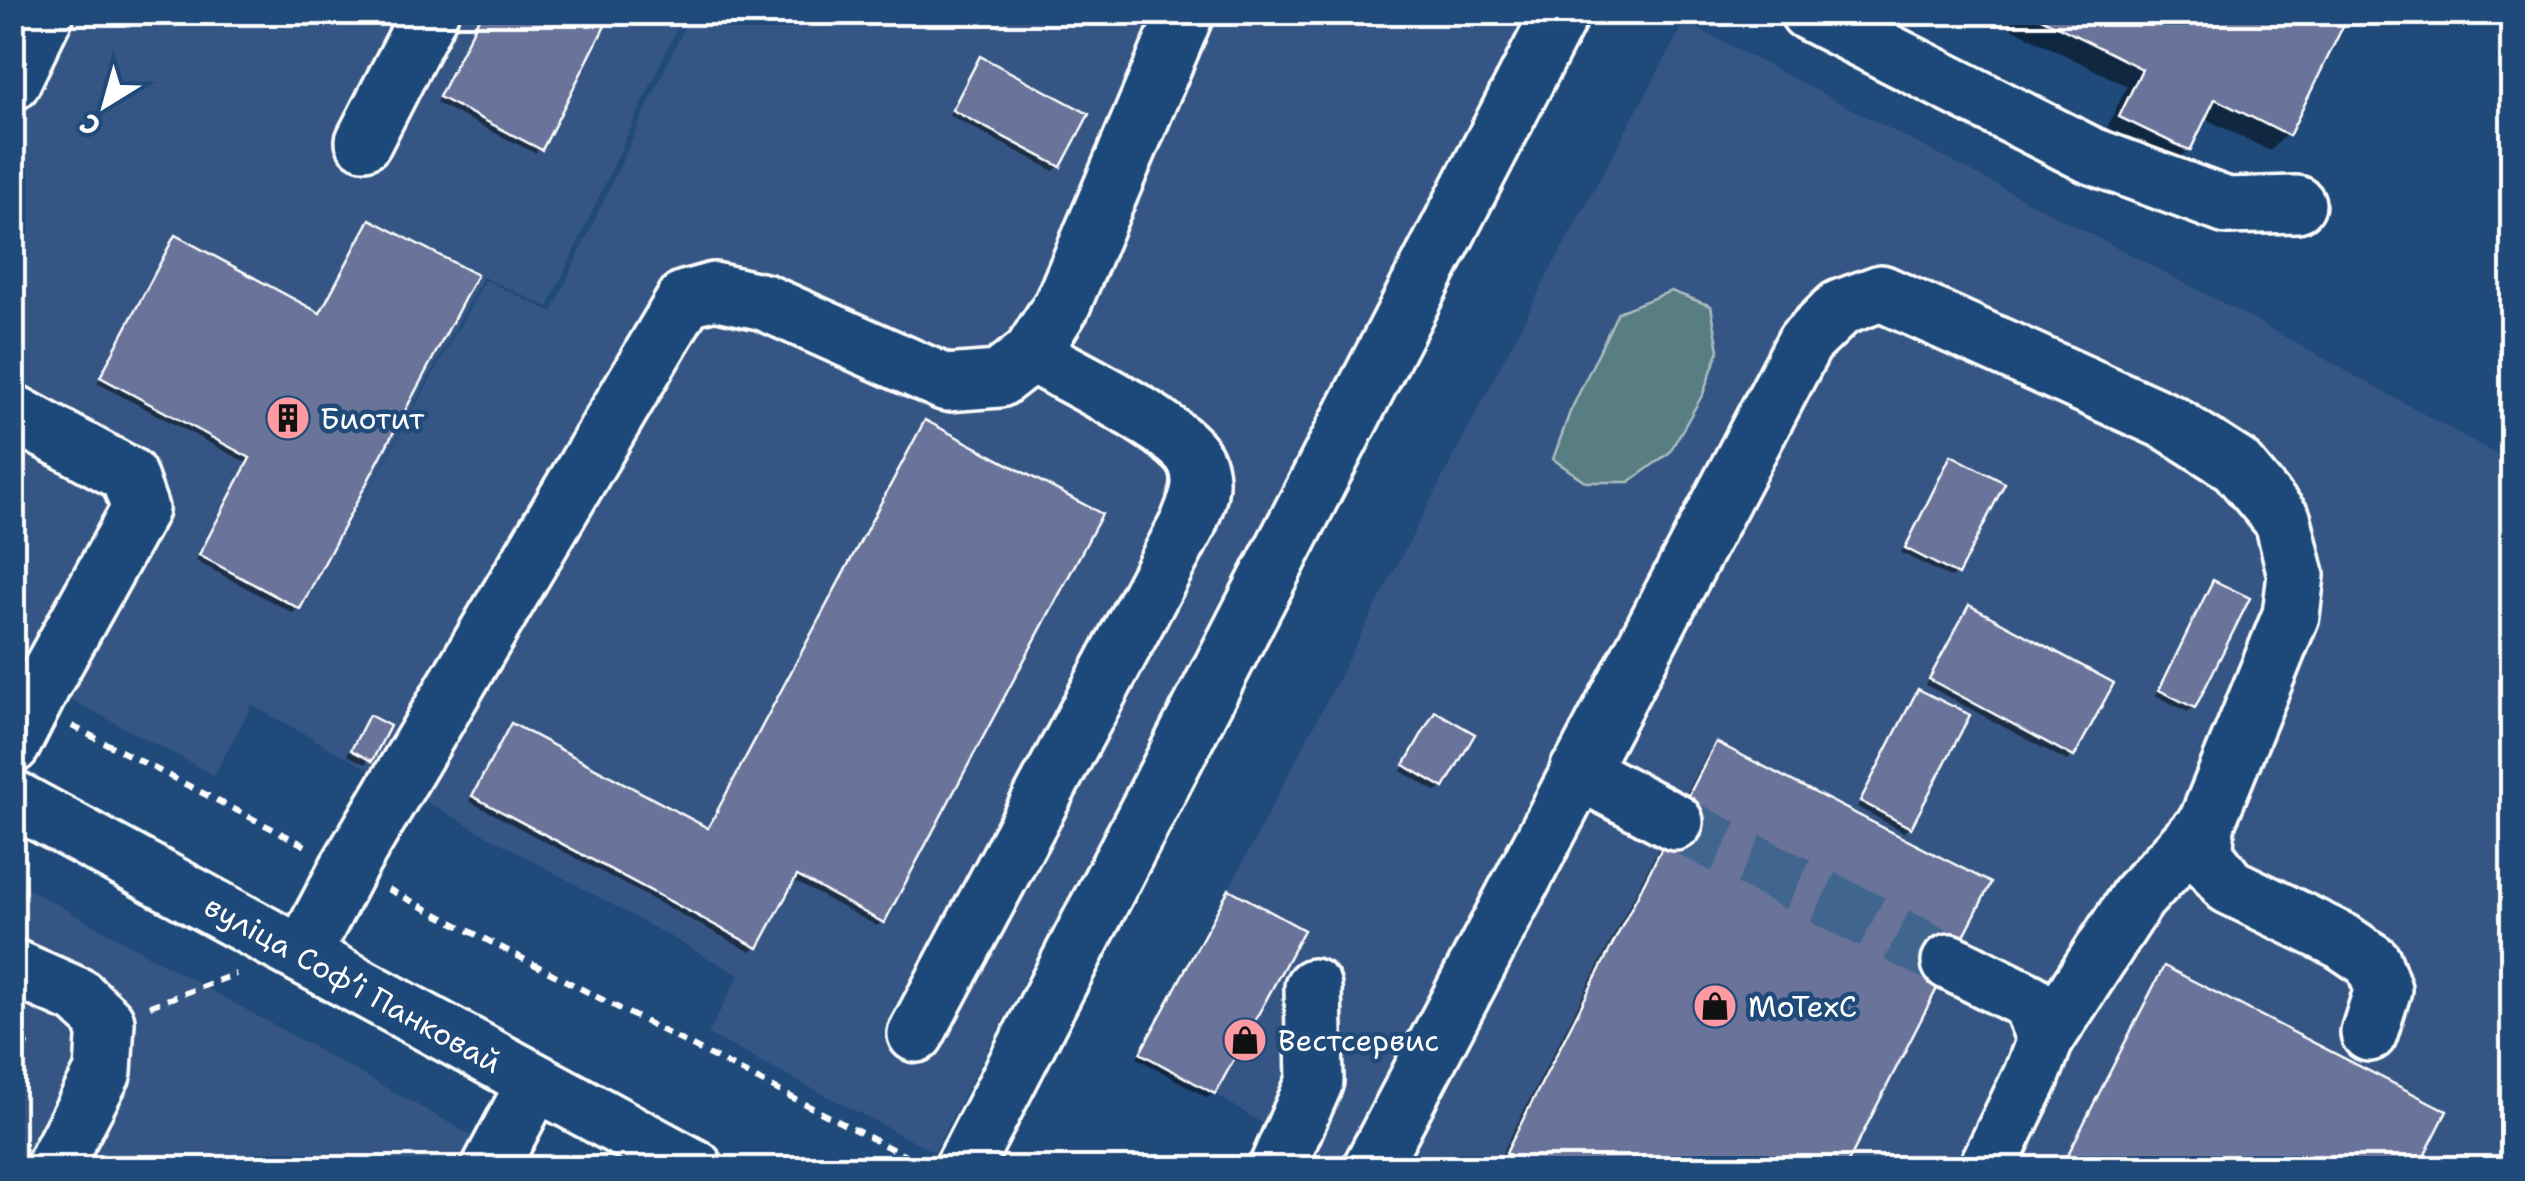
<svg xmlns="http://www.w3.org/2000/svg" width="2525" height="1181" viewBox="0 0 2525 1181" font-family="'Shantell Sans',sans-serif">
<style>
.built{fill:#365684}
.green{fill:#597d82;stroke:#acbec0;stroke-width:2.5}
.shadow{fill:#0007}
.building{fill:#6a739a;stroke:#fff;stroke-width:2.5}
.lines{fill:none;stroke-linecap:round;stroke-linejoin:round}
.minor-tunnel{stroke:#41658e;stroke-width:55;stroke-dasharray:55 28;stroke-linecap:butt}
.minor-casing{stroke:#fff;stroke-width:62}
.path{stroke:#fff;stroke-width:6;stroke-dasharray:10 8;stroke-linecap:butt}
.minor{stroke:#1f4a7a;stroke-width:55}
.labels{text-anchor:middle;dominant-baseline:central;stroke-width:9;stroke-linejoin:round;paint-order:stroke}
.poi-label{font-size:30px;fill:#fff;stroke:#1f4a7a;text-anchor:start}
.street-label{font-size:30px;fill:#fff;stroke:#1f4a7a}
</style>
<rect width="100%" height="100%" fill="#1f4a7a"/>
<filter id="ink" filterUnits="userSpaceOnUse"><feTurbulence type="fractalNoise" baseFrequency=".01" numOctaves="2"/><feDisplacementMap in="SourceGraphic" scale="20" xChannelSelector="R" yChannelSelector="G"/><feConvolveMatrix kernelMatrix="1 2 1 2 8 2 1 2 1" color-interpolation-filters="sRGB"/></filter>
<g filter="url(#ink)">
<!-- built -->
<g class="built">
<path d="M12,13H684L548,307L483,277L342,539L485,280L552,312L691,13H1527L1432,203L934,1152L708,1034L739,975L252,705L214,775L13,669Z"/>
<path d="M1685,22L2238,311L2512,463V1168H1326L1328,1165L1288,1139L1215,1094L1140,1053L1229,889L1554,263Z"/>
<path d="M13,880L530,1168H13Z"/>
</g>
<!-- green -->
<path class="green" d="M1671,291L1711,306L1719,350L1703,394L1669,453L1629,482H1586L1553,459L1570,412L1618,312Z"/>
<!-- shadow -->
<g class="shadow">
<path d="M482,12L540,148L535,153L436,103Z"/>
<path d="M1979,12H2347L2287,134L2270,151L2204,118L2188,150L2171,167L2104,134L2127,86Z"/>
<path d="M980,59L1086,115L1059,166L1054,171L949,115L975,64Z"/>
<path d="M370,222L298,608L293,613L196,561L247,463L97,383L170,244L319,315L365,227Z"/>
<path d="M925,423L882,921L877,926L792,880L756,947L751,952L469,801L506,731L511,726L706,830L920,428Z"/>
<path d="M1952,458L1956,573L1951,578L1901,553L1947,463Z"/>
<path d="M2213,583L2193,706L2188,712L2155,695L2208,588Z"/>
<path d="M1969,608L2111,684L2072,756L2067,761L1926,685L1964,613Z"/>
<path d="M1919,692L1909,827L1904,832L1857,807L1914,697Z"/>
<path d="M1435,714L1442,787L1437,792L1401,771Z"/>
<path d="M369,718L370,759L365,764L347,755L364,723Z"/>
<path d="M1717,745L1988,884L1842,1168H1503L1496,1165L1706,756Z"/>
<path d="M1229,892L1213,1093L1208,1098L1137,1058L1224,897Z"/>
<path d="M2164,970L2444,1112L2415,1168H2060L2159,975Z"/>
</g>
<!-- building -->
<g class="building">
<path d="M482,12H612L542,150L439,97Z"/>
<path d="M2029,12H2350L2289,136L2215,99L2190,151L2119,117L2142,69Z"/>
<path d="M980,56L1089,114L1061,167L952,110Z"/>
<path d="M370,219L477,275L300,609L199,555L250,458L100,377L175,235L320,313Z"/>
<path d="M925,420L1102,514L884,923L797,876L758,948L472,796L511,723L708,828Z"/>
<path d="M1951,455L2005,483L1958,575L1905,548Z"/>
<path d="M2213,580L2250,598L2195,708L2159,690Z"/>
<path d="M1969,605L2114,683L2074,757L1929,679Z"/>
<path d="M1918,689L1970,715L1911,828L1860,801Z"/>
<path d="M1435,711L1475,734L1444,788L1404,765Z"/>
<path d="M369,715L390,726L372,761L351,750Z"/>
<path d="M1716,742L1991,883L1845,1168H1536L1506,1153Z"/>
<path d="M1229,889L1304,930L1215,1094L1140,1053Z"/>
<path d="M2164,966L2447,1111L2418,1168H2061Z"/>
<path d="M12,1036L28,1043L12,1077Z"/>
</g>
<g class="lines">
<!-- minor-tunnel -->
<path class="minor-tunnel" d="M1675,822L1950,962"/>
<defs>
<g id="minor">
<path d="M1808,12L2090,155L2227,206L2297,204"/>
<path d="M12,82L46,12"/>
<path d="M364,141L430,12"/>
<path d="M12,412L128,475L140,509L43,684L12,745"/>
<path d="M1578,771L1675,822"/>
<path d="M12,798L695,1168"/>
<path d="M302,955L348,868L685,299L714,291L764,302L946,383L999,379L1031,354L1062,305L1186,12"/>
<path d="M1950,962L2030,1002L2045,1040L2031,1077L1987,1168"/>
<path d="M12,967L78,996L106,1022L103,1072L53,1168"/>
<path d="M916,1034L1188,524C1196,503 1205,486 1197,464C1186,431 1065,373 1031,354"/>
<path d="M2045,1040L2138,897L2206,824"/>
<path d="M490,1168L535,1083"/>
<path d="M963,1168L1561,12"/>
<path d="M1277,1168L1315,1081L1313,987"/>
<path d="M1371,1168L1805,342L1840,308L1881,293L2170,423L2236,465L2283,521L2296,575L2291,615L2206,824L2205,855L2229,886L2342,941L2373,962L2383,989L2369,1033"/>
</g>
</defs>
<!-- minor casing -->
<use href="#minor" class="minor-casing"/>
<!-- path -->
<g class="path">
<path d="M72,726L306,846"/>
<path d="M388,889L919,1163"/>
<path d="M150,1006L236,974"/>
</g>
<!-- minor -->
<use href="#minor" class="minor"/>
</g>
</g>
<!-- icons -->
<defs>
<symbol id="building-disc" viewBox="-11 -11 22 22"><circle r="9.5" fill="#ff9aa2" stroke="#1f4a7a"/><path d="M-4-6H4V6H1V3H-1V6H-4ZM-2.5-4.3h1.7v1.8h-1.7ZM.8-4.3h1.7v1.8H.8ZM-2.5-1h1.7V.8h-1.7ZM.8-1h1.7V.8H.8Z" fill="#111"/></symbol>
<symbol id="shop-disc" viewBox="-11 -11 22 22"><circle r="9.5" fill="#ff9aa2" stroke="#1f4a7a"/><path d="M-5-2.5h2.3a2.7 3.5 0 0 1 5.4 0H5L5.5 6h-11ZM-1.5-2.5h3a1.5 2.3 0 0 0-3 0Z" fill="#111"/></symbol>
</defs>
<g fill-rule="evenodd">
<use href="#building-disc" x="263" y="393" width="50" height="50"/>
<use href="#shop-disc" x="1690" y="981" width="50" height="50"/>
<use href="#shop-disc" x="1220" y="1015" width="50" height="50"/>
</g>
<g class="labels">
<!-- poi labels -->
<g class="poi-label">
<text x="320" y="418">Биотит</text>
<text x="1748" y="1006">MoTexC</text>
<text x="1278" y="1040">Вестсервис</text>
</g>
<!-- street labels -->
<g class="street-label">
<text transform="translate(353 984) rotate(29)">вуліца Софʼі Панковай</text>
</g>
</g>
<!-- margin -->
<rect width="2525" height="1181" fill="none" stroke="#1f4a7a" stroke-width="50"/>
<rect x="25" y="25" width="2475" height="1131" fill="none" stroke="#fff" stroke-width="4" filter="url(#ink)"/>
<!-- north arrow -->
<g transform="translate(105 105) rotate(217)" stroke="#1f4a7a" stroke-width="8" paint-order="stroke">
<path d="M0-8L18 38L0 25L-18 38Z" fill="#ffffff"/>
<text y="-15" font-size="28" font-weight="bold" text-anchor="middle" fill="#ffffff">С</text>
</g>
</svg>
